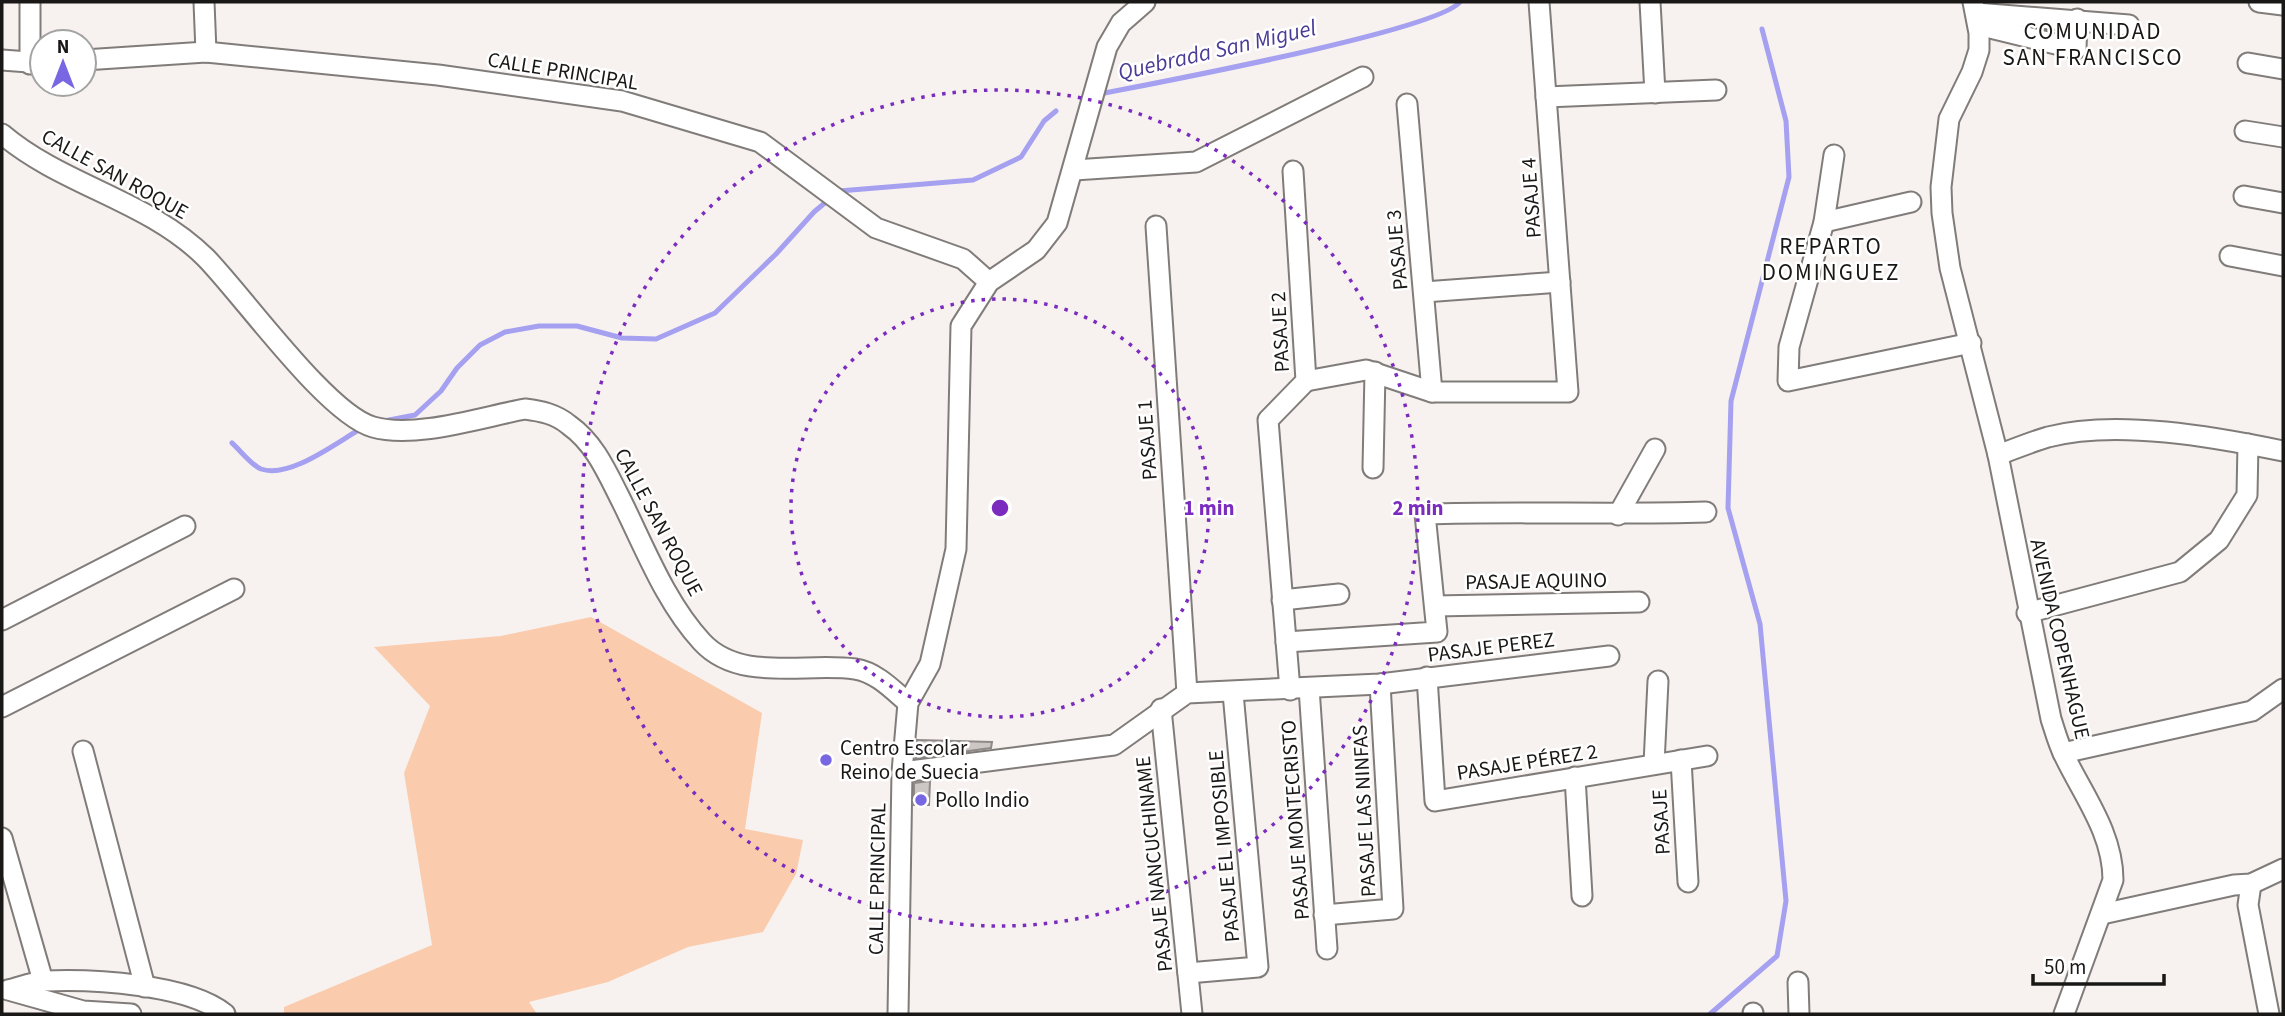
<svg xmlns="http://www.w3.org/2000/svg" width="2285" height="1016" viewBox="0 0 2285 1016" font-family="'Source Sans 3',sans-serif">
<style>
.green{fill:#faccad}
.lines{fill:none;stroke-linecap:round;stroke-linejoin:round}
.stream{stroke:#a5a0f0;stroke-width:5}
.building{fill:#ccc7c5;stroke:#8f8a88;stroke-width:2}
.minor-casing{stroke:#807c79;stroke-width:23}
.minor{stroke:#fff;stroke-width:19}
.ring{fill:none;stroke:#7b2cbf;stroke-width:3.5;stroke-dasharray:3.5 7}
.poi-dot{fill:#7867e2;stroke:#fff;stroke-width:2.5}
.labels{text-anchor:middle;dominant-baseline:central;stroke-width:5;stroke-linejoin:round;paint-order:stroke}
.street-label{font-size:21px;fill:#1a1817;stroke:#fff}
.poi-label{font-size:21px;fill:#1a1817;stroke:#fff;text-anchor:start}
.neighbourhood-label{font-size:23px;letter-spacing:2px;fill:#1a1817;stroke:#fff}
.water-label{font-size:23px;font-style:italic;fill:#493b96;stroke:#fff}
.centre{fill:#7b2cbf;stroke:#fff;stroke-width:3.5}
.ring-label{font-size:21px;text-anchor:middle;font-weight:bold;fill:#7b2cbf;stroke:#fff;stroke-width:5;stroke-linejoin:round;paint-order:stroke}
</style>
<rect width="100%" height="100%" fill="#f7f2ef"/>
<!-- green -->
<path class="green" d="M591,617L762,713L745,829L803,840L796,874L763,932L688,947L608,982L529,1002L537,1014H284V1007L432,945L404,773L430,706L374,647L501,636Z"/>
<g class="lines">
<!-- stream -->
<g class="stream">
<path d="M1100,94C1155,83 1436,31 1460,2"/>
<path d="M384,421L415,415L441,391L457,368L480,345L505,332L539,326H577L622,338L656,339L715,313L776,254L814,212L839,191L973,180L1021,157L1044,121L1056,111"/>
<path d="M232,443C240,450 251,465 261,469C290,479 337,442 362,428"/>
<path d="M1710,1014L1777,956L1786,901L1760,624L1728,508L1731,401L1789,177L1786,121L1762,29"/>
</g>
</g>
<!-- building -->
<g class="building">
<path d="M917,740L992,742L991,748L916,758Z"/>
<path d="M930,781L929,805H914V783Z"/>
</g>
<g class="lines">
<defs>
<g id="minor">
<path d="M30,2V64"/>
<path d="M204,2L206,52"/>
<path d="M1650,2L1655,93"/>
<path d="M1973,2L1979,33V50L1972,72L1949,119L1941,187L1942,213L1950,268L1998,455L2051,719C2055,731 2058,743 2064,755C2083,795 2113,833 2113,880L2064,1014"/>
<path d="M2259,2L2283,5"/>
<path d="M1976,13L2129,25"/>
<path d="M1978,25L2076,49L2077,19"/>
<path d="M2,60L42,63"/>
<path d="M84,60L206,52L438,75L622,101L760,142L876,228L963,259L989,282"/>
<path d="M2248,63L2283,69"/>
<path d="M1546,97L1716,90"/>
<path d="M1407,104L1432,392"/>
<path d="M2245,131L2283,137"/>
<path d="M2,134C63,186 148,200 206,258C244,297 327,414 373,427C415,439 482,417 525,409C541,411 556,414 569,425C593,442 605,468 618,494C643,543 664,601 702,642C740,683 806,662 855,669C876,672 893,690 908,703"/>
<path d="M1834,155L1824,222L1789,347L1788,381L1971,343"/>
<path d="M1074,170L1196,162L1363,77"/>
<path d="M2244,196L2283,203"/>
<path d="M1824,222L1911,202"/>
<path d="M1156,226L1187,693"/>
<path d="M2230,256L2283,266"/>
<path d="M1424,292L1560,282"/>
<path d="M1306,381L1366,370L1432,392H1568L1539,2"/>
<path d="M1998,455C2014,449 2031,442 2048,437C2116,419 2215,437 2283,451"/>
<path d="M1373,468L1375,372"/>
<path d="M1618,515L1655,449"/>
<path d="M1282,600L1339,594"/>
<path d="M1435,606L1639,602"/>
<path d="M2027,613L2180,572L2219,540L2247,495L2248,444"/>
<path d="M2,620L185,526"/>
<path d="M1286,642L1437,632L1425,514C1519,511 1612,515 1706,512"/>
<path d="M1427,677L1435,801L1707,756"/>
<path d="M1309,688L1327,949"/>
<path d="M1290,690L1268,420L1306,381L1293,171"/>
<path d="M2,707L234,589"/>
<path d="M1161,709L1192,1014"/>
<path d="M83,751L145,987"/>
<path d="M2063,753L2252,711L2283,689"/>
<path d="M1681,760L1688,882"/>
<path d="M1654,764L1658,681"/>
<path d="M902,772L1114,745L1187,693L1380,684L1609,656"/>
<path d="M1575,777L1582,896"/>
<path d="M2,838L43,981"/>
<path d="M2251,884L2248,905L2269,1014"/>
<path d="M2102,914L2234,885L2251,884L2283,869"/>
<path d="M1324,915L1393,909L1380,684"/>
<path d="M1188,973L1258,967L1233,693"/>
<path d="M1798,982L1799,1014"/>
<path d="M8,990C20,987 33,982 45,981C93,979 188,984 225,1014"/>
<path d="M12,991L83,1011L131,1014"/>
<path d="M898,1014L902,772L908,703L930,664L956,549L961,326L989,282L1036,250L1057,223L1107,47L1121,23L1145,2"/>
<path d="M1753,1014V1013"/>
</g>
</defs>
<!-- minor casing -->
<use href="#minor" class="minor-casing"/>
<!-- minor -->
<use href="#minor" class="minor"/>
</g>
<!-- distance rings -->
<g class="ring">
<circle cx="1000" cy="508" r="209"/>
<circle cx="1000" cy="508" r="418"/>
</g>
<!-- markers -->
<g class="poi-dot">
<circle cx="826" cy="760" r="7"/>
<circle cx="921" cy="800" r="7"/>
</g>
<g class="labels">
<!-- street labels -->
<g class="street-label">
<text transform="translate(563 71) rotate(9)">CALLE PRINCIPAL</text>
<text transform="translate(115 174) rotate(29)">CALLE SAN ROQUE</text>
<text transform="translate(1531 198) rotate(-94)">PASAJE 4</text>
<text transform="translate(1397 250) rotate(-95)">PASAJE 3</text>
<text transform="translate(1280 332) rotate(-93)">PASAJE 2</text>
<text transform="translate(1147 440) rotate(-94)">PASAJE 1</text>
<text transform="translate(659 522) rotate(62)">CALLE SAN ROQUE</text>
<text transform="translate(1536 581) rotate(-1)">PASAJE AQUINO</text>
<text transform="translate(2060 639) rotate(77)">AVENIDA COPENHAGUE</text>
<text transform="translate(1491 647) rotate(-7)">PASAJE PEREZ</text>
<text transform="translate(1527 762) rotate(-9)">PASAJE PÉREZ 2</text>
<text transform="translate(1364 811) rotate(-93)">PASAJE LAS NINFAS</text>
<text transform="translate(1295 820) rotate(-94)">PASAJE MONTECRISTO</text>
<text transform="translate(1661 822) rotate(-93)">PASAJE</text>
<text transform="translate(1224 846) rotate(-95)">PASAJE EL IMPOSIBLE</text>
<text transform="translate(1154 864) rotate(-96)">PASAJE NANCUCHINAME</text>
<text transform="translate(877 879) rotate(-89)">CALLE PRINCIPAL</text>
</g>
<!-- poi labels -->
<g class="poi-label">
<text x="840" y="748">Centro Escolar<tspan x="840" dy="24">Reino de Suecia</tspan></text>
<text x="935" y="800">Pollo Indio</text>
</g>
<!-- neighbourhood labels -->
<g class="neighbourhood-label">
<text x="2093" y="31">COMUNIDAD<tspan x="2093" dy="26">SAN FRANCISCO</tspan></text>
<text x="1831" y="246">REPARTO<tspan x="1831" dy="26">DOMINGUEZ</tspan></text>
</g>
<!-- water labels -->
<g class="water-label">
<text transform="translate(1217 50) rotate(-13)">Quebrada San Miguel</text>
</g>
</g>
<circle cx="1000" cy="508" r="10" class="centre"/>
<g class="ring-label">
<text x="1209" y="515">1 min</text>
<text x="1418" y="515">2 min</text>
</g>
<!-- border -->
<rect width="2285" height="1016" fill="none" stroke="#1a1817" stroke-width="7"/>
<!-- north arrow -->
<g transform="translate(63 63)"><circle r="33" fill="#ffffff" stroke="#a3a3a2" stroke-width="2"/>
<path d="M0-5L12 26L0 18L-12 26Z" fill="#7867e2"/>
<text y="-10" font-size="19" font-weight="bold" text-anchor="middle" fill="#1a1817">N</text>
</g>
<!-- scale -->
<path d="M2033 974v10h131v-10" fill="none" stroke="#1a1817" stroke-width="3.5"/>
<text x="2044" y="974" font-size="21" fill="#1a1817" stroke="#ffffff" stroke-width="5" paint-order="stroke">50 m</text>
</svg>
